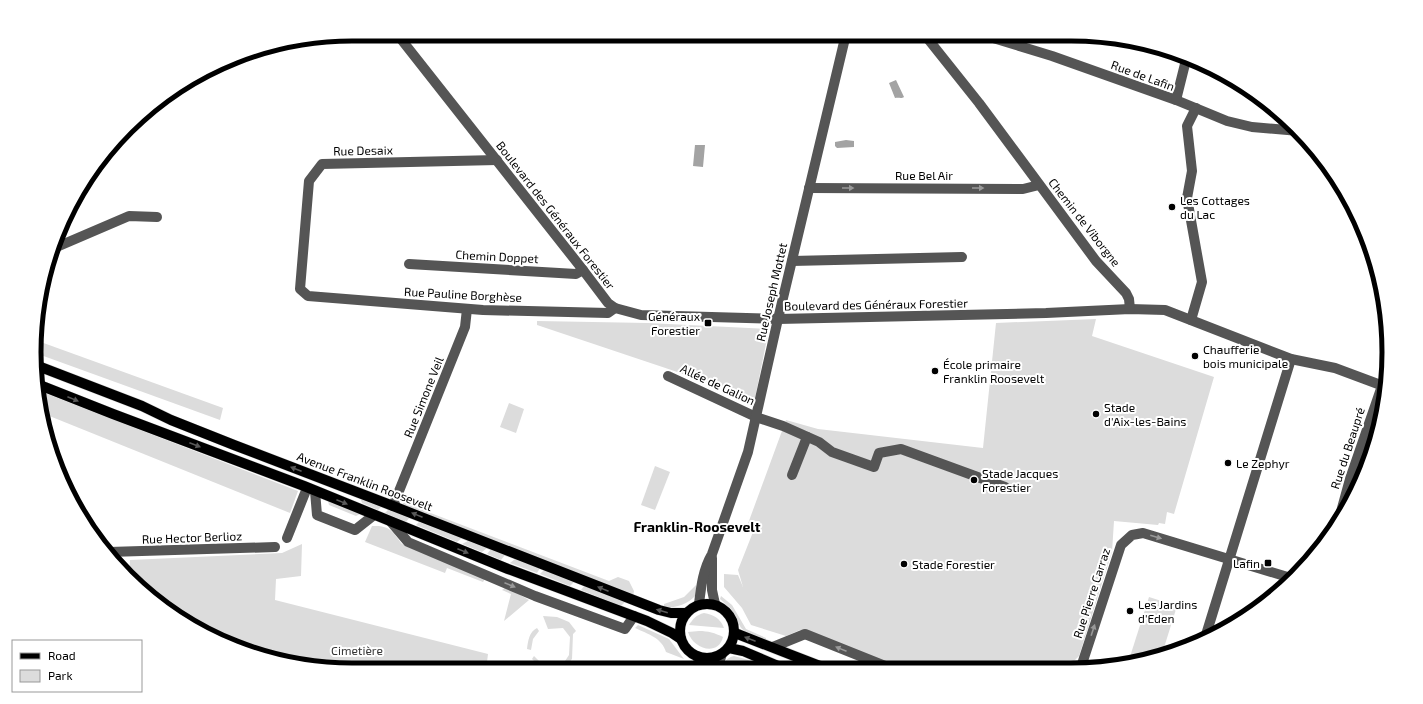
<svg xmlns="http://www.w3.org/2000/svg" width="1423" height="704" viewBox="0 0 1423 704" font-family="'Exo 2',sans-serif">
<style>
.green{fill:#dcdcdc}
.water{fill:#a3a3a3}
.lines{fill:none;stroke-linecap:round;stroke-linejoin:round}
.major-casing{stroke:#dbdbdb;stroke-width:11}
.minor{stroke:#555;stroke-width:10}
.major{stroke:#000;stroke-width:10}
.oneway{fill:#999}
.oneway2{fill:#595959}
.poi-dot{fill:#000;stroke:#fff;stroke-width:1.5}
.labels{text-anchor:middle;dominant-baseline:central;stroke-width:4;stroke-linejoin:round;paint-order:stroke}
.street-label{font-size:12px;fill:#000;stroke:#fff}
.poi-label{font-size:12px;fill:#000;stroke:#fff;text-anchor:start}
.park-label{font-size:12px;fill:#333;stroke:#fff}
.quarter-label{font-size:14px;font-weight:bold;fill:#000;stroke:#fff}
.rim{fill:none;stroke:#000;stroke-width:5}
</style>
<rect width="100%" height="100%" fill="#fff"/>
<!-- green -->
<g class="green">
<path d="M1096,319L1092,336L1214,377L1174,514L1167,512L1165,524L1159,523L1158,525L1114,521L1112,552L1079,656L1068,667L897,668L800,630L786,636L751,625L742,608L724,587V574L738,575L743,587L738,570L753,532L746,529L786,420L818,429L983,448L996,323Z"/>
<path d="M537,321L648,323L769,329L755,398L537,325Z"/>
<path d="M38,341L223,408L220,420L38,354Z"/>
<path d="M37,390L298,491L290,513L42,413L37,394Z"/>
<path d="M509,403L524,409L516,433L500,427Z"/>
<path d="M655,466L670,472L655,510L641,505Z"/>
<path d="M405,498H409L407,504L609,581L618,577L629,581L634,591L633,596L402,506Z"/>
<path d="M361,500H363L381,507L378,510L362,503Z"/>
<path d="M328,501L360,514L356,516L329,505Z"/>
<path d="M389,509L409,518L406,522L385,513Z"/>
<path d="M419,522L462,538L457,542L416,525Z"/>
<path d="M372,526C390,525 392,531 402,544L485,579L483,582L447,568L445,573L365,542Z"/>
<path d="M468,541L487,548L482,552L462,544Z"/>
<path d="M302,544L301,576L276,579L275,600L488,654L486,670H352L290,664L230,646L176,617L129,578L130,560L282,553Z"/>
<path d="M491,549L505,555L501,560L487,554Z"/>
<path d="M515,559L540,568L537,573L510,563Z"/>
<path d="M544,570L575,581L570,586L540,574Z"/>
<path d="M585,585L626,601L621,606L581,590Z"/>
<path d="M696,585L697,594C687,605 678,607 664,608V604L684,597Z"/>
<path d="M506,587L529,600L504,621L511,594L502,590Z"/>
<path d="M721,596L732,605L746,629L766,638V640L747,633L741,628L731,609L720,599Z"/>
<path d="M1149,597L1177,606L1162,654L1128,663Z"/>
<path d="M704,613C714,615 720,618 724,628L689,625C693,619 696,615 704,613Z"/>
<path d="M543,616L557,617L569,622L576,631L573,634L572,659L564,668C549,669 543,670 532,659L534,656L542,664L553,667L563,664L569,655L570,637L563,628L548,629Z"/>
<path d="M638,625L669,639L684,659L666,652C662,638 648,634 635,628Z"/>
<path d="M537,628L539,631L533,639L531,650L527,649C528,641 529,632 537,628Z"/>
<path d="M699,631C708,631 715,633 723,637C718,657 693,649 688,632Z"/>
<path d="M734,656L749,660L747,663C737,660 730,660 724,669H720C724,662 726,658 734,656Z"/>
<path d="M793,661L807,667L805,668H791L786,666Z"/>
</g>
<!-- water -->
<g class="water">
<path d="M896,80L904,97C901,99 899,97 895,98L889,83Z"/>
<path d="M846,140L854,141V147L837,148L835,146V142Z"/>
<path d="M695,145H705L703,167L693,166Z"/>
</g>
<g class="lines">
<defs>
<g id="major">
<path d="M38,366L142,406L171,420L234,445L393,506L659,610L671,613H686"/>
<path d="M37,384L113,414L304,486L508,569L647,621L672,633L681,639"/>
<circle cx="707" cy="631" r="27"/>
<path d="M735,633L825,668"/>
<path d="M729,648L743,651L783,668"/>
</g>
</defs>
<!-- major casing -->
<use href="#major" class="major-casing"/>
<!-- minor -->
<g class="minor">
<path d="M397,34L583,270L608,303L615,308L641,315L778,319L1046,313L1130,309L1165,310L1291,359L1335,368L1386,387"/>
<path d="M924,34L979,103L1096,261L1126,293L1129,299L1130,309"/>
<path d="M980,34L1052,56L1176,100L1227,121L1252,127L1299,131"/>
<path d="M1176,100L1187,56"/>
<path d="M497,160L322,164L309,181L300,289L308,296L483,310L608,313L615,308"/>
<path d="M809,188L1023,189L1039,185"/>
<path d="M52,249L129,216L157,217"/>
<path d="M792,261L962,257"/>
<path d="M409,264L576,274L583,270"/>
<path d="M1191,320L1202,282L1187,198L1192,171L1187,126L1196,108"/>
<path d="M668,376L756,417L783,426L819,442L832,452L874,467L879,453L901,449L1005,487"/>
<path d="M792,475L807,437"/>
<path d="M315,491L317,515L355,530L374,515"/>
<path d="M393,506L465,327L467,309"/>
<path d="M1339,519L1350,479L1382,386"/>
<path d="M391,522L408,542L535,596L625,629L634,616"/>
<path d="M287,538L307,488"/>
<path d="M109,552L275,547"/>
<path d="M712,558V590L715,604"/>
<path d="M699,604C701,587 703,569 712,554L748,452L778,319L846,34"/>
<path d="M1205,638L1291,359"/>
<path d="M773,647L805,634L890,668"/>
<path d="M697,656L702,669"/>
<path d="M1081,667L1121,545L1132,535L1143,533L1291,578"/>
<path d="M717,669L722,654"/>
</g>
<!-- major -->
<use href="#major" class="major"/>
</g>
<!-- one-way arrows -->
<defs><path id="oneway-solid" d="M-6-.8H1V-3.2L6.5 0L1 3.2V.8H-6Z"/></defs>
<g class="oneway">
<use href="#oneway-solid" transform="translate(848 188)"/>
<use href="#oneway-solid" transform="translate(978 188)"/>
<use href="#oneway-solid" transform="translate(1156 537) rotate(16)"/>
<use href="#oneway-solid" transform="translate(510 585) rotate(23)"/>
<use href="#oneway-solid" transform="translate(1093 630) rotate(-72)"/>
<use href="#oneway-solid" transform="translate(841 649) rotate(-158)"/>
</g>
<g class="oneway2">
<use href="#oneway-solid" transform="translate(73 399) rotate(22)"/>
<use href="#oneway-solid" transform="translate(195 445) rotate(21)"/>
<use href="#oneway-solid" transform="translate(296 469) rotate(-159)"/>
<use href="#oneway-solid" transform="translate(342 502) rotate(22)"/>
<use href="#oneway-solid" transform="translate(417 515) rotate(-158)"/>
<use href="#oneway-solid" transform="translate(463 551) rotate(22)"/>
<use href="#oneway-solid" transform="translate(603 589) rotate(-158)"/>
<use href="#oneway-solid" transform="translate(662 611) rotate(-164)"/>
<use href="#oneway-solid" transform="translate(750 639) rotate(-159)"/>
</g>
<!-- markers -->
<g class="poi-dot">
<circle cx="1172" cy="207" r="4"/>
<rect x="704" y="319" width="8" height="8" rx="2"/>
<circle cx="1195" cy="356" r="4"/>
<circle cx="935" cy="371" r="4"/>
<circle cx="1096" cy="414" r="4"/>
<circle cx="1228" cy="463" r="4"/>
<circle cx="974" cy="480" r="4"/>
<rect x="1264" y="559" width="8" height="8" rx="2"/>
<circle cx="904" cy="564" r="4"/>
<circle cx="1130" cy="611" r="4"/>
</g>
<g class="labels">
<!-- street labels -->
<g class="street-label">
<text transform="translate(1143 75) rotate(20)">Rue de Lafin</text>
<text transform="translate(363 150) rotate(-1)">Rue Desaix</text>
<text x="924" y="175">Rue Bel Air</text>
<text transform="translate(556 215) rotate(52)">Boulevard des Généraux Forestier</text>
<text transform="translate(1085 222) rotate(52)">Chemin de Viborgne</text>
<text transform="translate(497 256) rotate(3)">Chemin Doppet</text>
<text transform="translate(771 292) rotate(-77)">Rue Joseph Mottet</text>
<text transform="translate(463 294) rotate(3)">Rue Pauline Borghèse</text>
<text transform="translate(876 304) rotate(-1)">Boulevard des Généraux Forestier</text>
<text transform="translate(718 384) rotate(25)">Allée de Galion</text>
<text transform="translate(423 397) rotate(-68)">Rue Simone Veil</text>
<text transform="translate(1347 448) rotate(-72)">Rue du Beaupré</text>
<text transform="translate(365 481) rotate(21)">Avenue Franklin Roosevelt</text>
<text transform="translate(192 537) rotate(-2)">Rue Hector Berlioz</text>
<text transform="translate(1091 593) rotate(-72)">Rue Pierre Carraz</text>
</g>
<!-- poi labels -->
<g class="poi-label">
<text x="1180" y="200">Les Cottages<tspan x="1180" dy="14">du Lac</tspan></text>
<text x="700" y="316" text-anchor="end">Généraux<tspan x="700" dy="14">Forestier</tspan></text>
<text x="1203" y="349">Chaufferie<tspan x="1203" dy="14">bois municipale</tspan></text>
<text x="943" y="364">École primaire<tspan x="943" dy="14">Franklin Roosevelt</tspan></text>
<text x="1104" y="407">Stade<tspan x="1104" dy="14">d'Aix-les-Bains</tspan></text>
<text x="1236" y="463">Le Zephyr</text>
<text x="982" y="473">Stade Jacques<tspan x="982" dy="14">Forestier</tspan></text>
<text x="1260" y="563" text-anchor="end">Lafin</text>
<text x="912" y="564">Stade Forestier</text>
<text x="1138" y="604">Les Jardins<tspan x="1138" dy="14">d'Eden</tspan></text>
</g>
<!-- park labels -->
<g class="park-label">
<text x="357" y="650">Cimetière</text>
</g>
<!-- quarter labels -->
<g class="quarter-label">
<text x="697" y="526">Franklin-Roosevelt</text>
</g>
</g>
<!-- crop -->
<path d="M0 0H1423V704H0ZM352 41H1071A311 311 0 0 1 1382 352V352A311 311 0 0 1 1071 663H352A311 311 0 0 1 41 352V352A311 311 0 0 1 352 41Z" fill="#fff" fill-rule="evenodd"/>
<path class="rim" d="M352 41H1071A311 311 0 0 1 1382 352V352A311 311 0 0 1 1071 663H352A311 311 0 0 1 41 352V352A311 311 0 0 1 352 41Z"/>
<!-- legend -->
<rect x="12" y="640" width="130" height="52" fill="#ffffff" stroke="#999999"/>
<rect x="20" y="653" width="20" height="6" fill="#000000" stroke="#999999"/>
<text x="48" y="660" font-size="12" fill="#000000">Road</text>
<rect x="20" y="670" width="20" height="12" fill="#dcdcdc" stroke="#999999"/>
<text x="48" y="680" font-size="12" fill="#000000">Park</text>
</svg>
